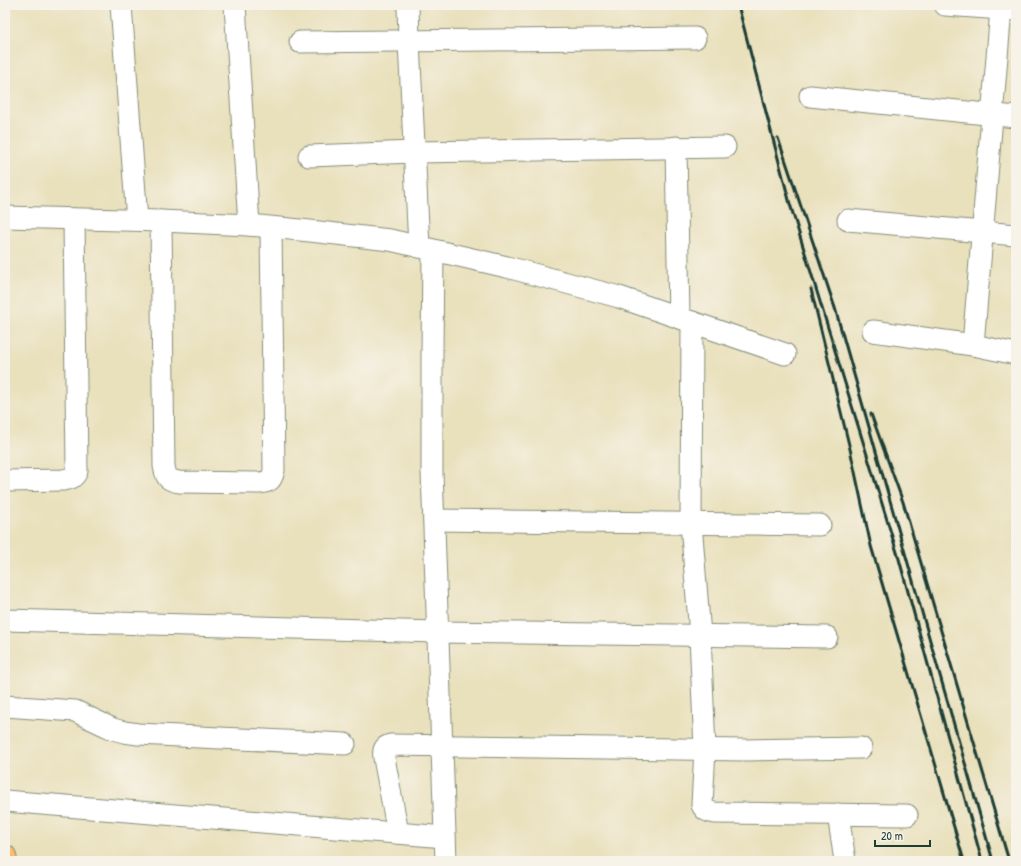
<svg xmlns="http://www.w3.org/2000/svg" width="1021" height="866" viewBox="0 0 1021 866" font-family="'Patrick Hand',sans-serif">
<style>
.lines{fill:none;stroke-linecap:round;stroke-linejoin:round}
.minor-casing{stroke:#848e78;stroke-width:23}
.major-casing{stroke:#848e78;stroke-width:24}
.minor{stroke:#fff;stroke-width:21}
.major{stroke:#fcbd6f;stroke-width:22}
.rail{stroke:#1f3d34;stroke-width:3}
</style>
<rect width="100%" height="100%" fill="#f7f3e8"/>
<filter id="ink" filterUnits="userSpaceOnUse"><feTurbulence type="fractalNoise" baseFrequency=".025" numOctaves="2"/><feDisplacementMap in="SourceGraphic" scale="8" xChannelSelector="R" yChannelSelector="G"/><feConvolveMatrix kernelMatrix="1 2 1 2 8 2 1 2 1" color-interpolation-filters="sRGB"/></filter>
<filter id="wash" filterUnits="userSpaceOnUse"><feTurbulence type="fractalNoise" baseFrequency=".012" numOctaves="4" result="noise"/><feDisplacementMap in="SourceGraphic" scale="16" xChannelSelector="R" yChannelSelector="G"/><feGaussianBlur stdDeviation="0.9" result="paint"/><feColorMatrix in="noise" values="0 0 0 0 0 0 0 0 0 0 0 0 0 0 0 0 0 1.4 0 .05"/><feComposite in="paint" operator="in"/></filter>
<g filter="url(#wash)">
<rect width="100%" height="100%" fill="#e9e0bc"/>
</g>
<g filter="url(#ink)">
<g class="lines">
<defs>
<g id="minor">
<path d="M121,5L137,220"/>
<path d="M235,5L249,225"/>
<path d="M408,5L409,42L419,247"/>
<path d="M945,5L1016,10"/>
<path d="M300,42L695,38"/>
<path d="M810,96L1016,117"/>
<path d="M676,147L679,318"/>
<path d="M309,156L414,152L725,147"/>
<path d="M5,217L161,221L249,225L310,231L390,240L507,267L619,297L785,354"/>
<path d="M848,220L1016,235"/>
<path d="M161,221L164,466C166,477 167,480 179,482L259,483C270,482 272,480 274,470L271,228"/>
<path d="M433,250L432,354V472L446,861"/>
<path d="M692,322L691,523L700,635L705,749L702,805C705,811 709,812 715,813L907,815"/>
<path d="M873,331L973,345L1016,354"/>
<path d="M973,345L1001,9"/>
<path d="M5,481L63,480C70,479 74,478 77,471L74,219"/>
<path d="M434,520L820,525"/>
<path d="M5,620L438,632L827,637"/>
<path d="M5,706L75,711L113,729L124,732L138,734L345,744"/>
<path d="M5,801L445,837"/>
<path d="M838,814L845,861"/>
<path d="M398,833L384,758C383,752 383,747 390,745L746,750L861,748"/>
</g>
<path id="major" d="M5,856L6,861"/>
</defs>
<!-- minor casing -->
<use href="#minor" class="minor-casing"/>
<!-- major casing -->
<use href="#major" class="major-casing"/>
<!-- minor -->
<use href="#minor" class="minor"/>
<!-- major -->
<use href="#major" class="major"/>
<!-- rail -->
<g class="rail">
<path d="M738,5L790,204L899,559L982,861"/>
<path d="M778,138L835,308L993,861"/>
<path d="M811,289L850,449L871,546L964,861"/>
<path d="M871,414L903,502L1009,861"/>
</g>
</g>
</g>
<!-- margin -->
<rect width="1021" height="866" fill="none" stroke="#f7f3e8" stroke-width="20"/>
<!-- scale -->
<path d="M875 840v6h55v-6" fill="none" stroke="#1f3d34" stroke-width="2"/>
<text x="881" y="840" font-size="12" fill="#1f3d34" stroke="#f7f3e8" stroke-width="3" paint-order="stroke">20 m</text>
</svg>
